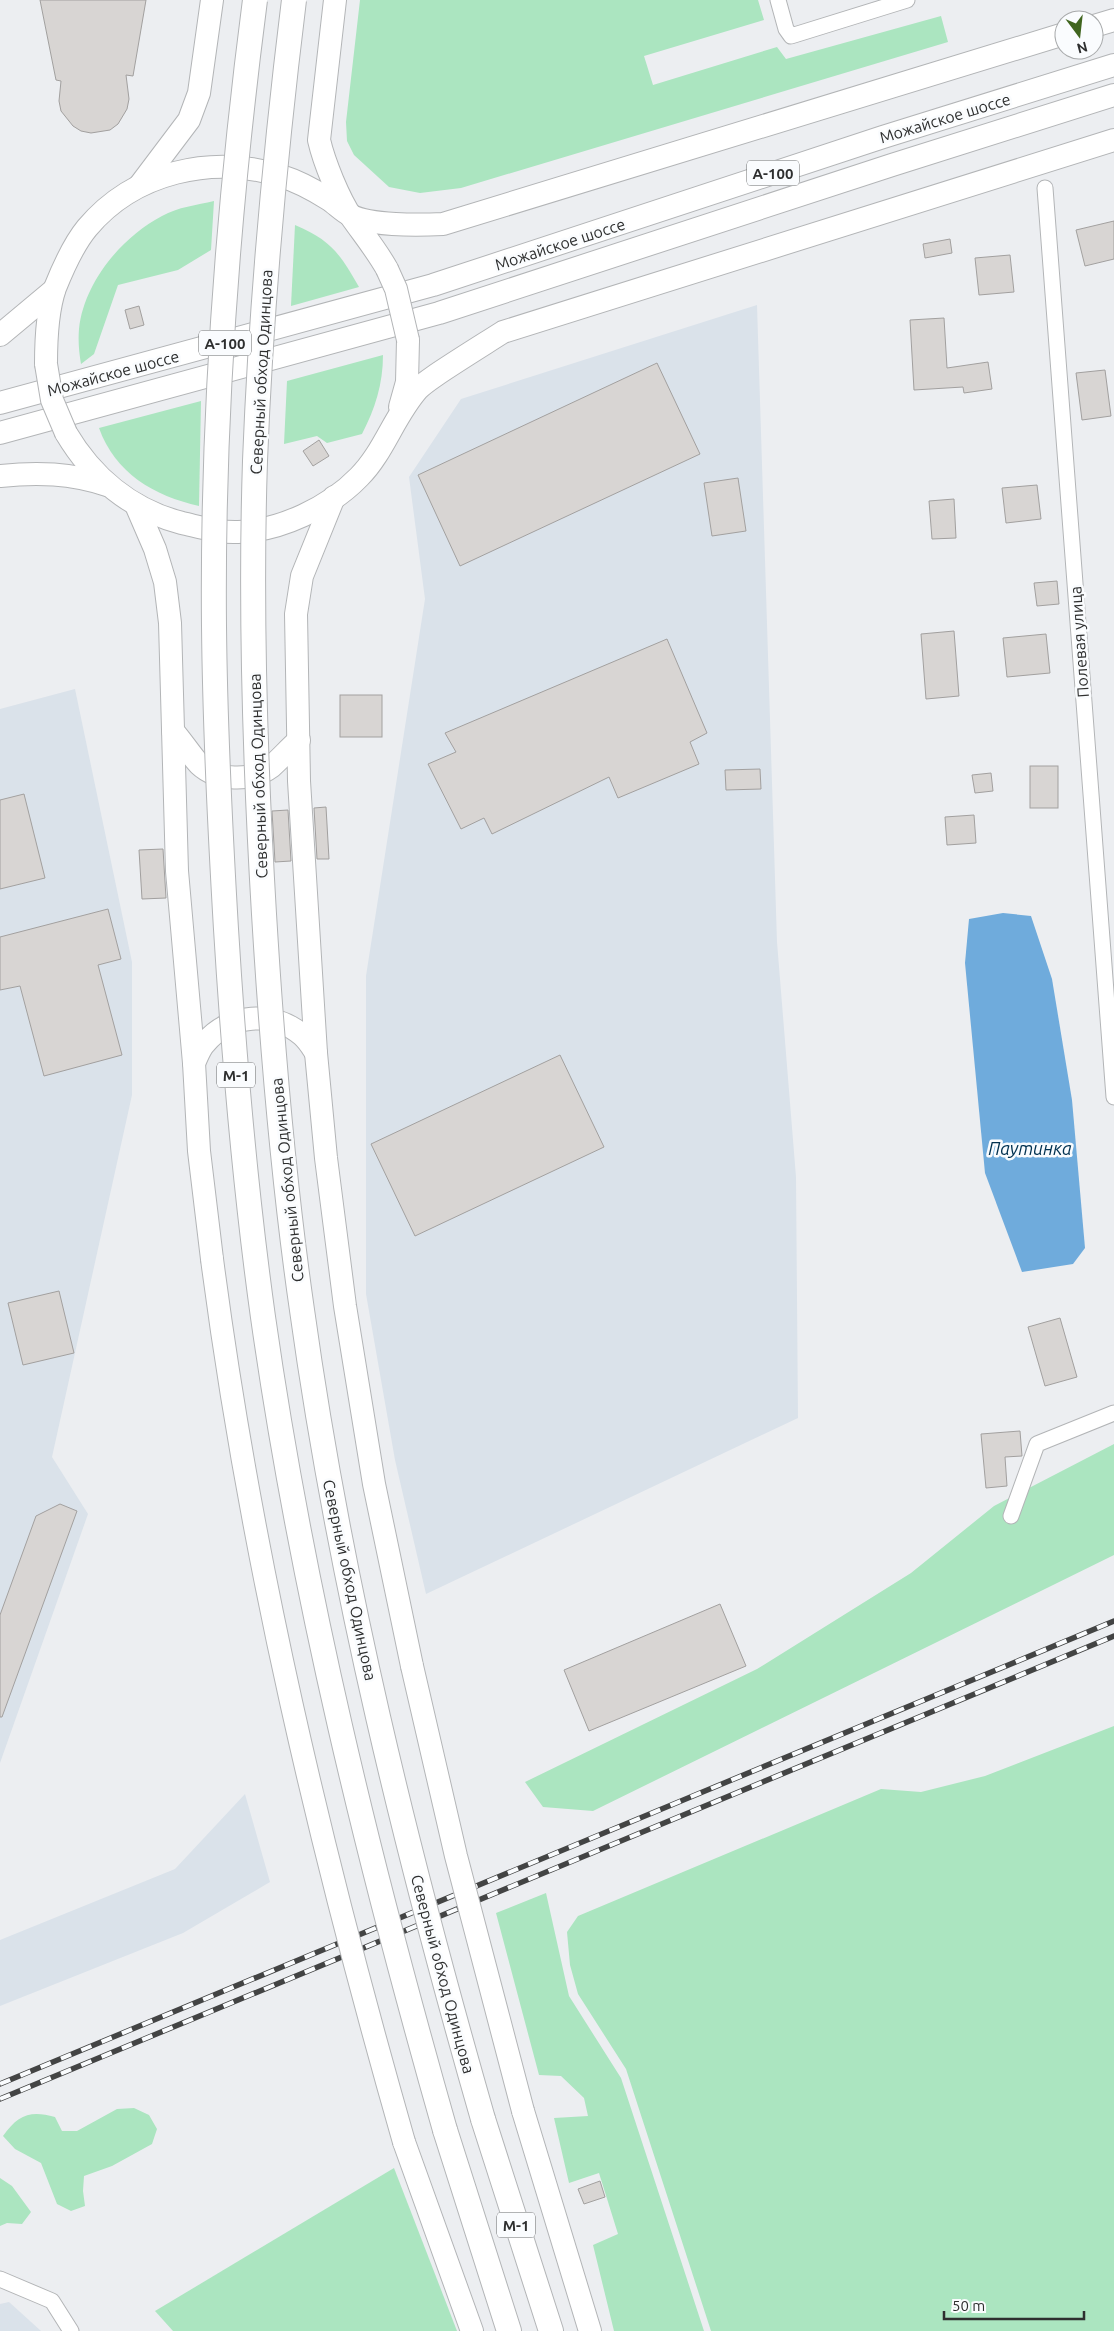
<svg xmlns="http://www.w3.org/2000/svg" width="1114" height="2331" viewBox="0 0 1114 2331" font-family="Ubuntu,sans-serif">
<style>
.built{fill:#dae2ea}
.green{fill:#abe5c0}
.water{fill:#6fabdc}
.building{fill:#d8d5d3;stroke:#a2a09f}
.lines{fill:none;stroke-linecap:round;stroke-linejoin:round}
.minor-casing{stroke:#b3b5b7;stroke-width:17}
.primary-casing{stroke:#b3b5b7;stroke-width:24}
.trunk-casing{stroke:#b3b5b7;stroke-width:26}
.minor{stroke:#fff;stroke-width:15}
.primary{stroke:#fff;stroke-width:22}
.trunk{stroke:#fff;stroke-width:24}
.rail-casing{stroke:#434444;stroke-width:5.5}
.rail{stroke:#fafcfe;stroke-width:4;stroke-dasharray:11;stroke-linecap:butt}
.primary-bridge-casing{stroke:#b3b5b7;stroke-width:24;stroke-linecap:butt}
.trunk-bridge-casing{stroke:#b3b5b7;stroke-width:26;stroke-linecap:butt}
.primary-bridge{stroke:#fff;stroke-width:22}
.trunk-bridge{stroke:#fff;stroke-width:24}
.labels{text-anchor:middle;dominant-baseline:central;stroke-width:5;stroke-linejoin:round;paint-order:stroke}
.shield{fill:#fafcfe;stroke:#6b6c6d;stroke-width:1}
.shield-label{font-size:15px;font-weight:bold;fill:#2e2f2f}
.street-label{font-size:16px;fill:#2e2f2f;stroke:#fafcfe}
.water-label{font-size:18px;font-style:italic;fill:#003150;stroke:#fafcfe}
</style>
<rect width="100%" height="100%" fill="#eceef1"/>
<!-- built -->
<g class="built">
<path d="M757,305L777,942L796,1177L798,1418L426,1594L395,1460L366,1294V976L425,599L409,477L461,399Z"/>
<path d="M75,689L132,962V1095L52,1457L88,1514L0,1763V709Z"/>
<path d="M245,1794L270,1882L183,1933L0,2006V1940L175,1869Z"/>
<path d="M9,2302L41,2331H0V2304Z"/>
</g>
<!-- green -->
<g class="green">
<path d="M360,0H758L764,20L644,56L653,85L777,47L786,59L941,16L948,42L461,188L420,193L389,187L354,155L347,141L346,122Z"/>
<path d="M214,201L211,250L178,270L118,285L94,354L81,364C79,352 78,341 79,329C84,282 122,237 162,216C178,207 197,205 214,201Z"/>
<path d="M295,225C331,240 340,254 359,287L291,306Z"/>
<path d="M383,355C383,384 375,409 362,434L327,443L317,436L284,444L287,381Z"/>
<path d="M201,401L199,506C154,496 115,473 99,428Z"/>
<path d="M1114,1444V1555L593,1811L543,1807L525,1782L757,1669L911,1573L994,1506Z"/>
<path d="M1114,1726V2331H711L626,2069L578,1994L570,1965L567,1932L578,1916L881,1789L921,1792L985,1776Z"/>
<path d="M546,1893L569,1996L621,2078L704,2331H614L593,2245L618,2234L599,2173L569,2183L554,2118L588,2116L584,2098L561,2076L539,2075L496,1913Z"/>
<path d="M134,2108L149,2115L157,2129L152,2144L112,2166L84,2176L83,2191L85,2206L71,2211L57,2204L41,2163L15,2149L3,2136C18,2115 30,2110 55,2117L62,2131H77L117,2109Z"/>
<path d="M394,2168L457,2331H173L155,2311Z"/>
<path d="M0,2178L12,2186L31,2212L22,2224L7,2223L0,2226Z"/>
</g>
<!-- water -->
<path class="water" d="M1003,913L1031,916L1052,979L1072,1100L1085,1248L1073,1264L1022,1272L985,1173L965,963L969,919Z"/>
<!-- building -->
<g class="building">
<path d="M40,0H146L133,76L126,75L129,99L127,109L118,124L110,130L91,133L81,131L73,126L61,111L59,101L61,81L56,80Z"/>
<path d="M1114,221V259L1085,266L1076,230Z"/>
<path d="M950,239L952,253L925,258L923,244Z"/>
<path d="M1010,255L1014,292L979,295L975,258Z"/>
<path d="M139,306L144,325L130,329L125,310Z"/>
<path d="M944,318L947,368L988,362L992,389L964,393L963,387L914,390L910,320Z"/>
<path d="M657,363L700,454L460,566L418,475Z"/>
<path d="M1105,370L1111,416L1082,420L1076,373Z"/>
<path d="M319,440L329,456L313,466L303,451Z"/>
<path d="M738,478L746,531L712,536L704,483Z"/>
<path d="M1037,485L1041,519L1006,523L1002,488Z"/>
<path d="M954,499L956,538L932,539L929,501Z"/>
<path d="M1057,581L1059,604L1037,606L1034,583Z"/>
<path d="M954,631L959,696L926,699L921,634Z"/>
<path d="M1046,634L1050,673L1007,677L1003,638Z"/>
<path d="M667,639L707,733L690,742L699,764L618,798L609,777L492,834L484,818L461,829L428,764L456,752L445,733Z"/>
<rect x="340" y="695" width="42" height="42"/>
<rect x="1030" y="766" width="28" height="42"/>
<path d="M760,769L761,789L726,790L725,770Z"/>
<path d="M991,773L993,791L975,793L972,775Z"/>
<path d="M24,794L45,878L0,889V800Z"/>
<path d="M326,807L329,859H317L314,808Z"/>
<path d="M288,810L291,861L275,862L272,811Z"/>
<path d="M974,815L976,843L947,845L945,817Z"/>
<path d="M163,849L166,898L142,899L139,850Z"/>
<path d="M108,909L121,959L98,965L122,1055L44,1076L20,986L0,990V937Z"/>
<path d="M560,1055L604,1147L415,1236L371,1144Z"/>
<path d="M59,1291L74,1353L23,1365L8,1303Z"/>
<path d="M1060,1318L1077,1377L1045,1386L1028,1327Z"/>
<path d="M1020,1431L1022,1456L1005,1457L1007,1486L986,1488L981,1434Z"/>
<path d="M60,1504L77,1511L2,1717H0V1615L36,1516Z"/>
<path d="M720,1604L746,1666L589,1731L564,1670Z"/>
<path d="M600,2181L605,2197L584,2204L578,2189Z"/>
</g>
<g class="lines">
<defs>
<g id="minor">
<path d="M778,0L786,29L791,36L907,0"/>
<path d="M1045,188L1114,1097"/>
<path d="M1011,1516L1037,1444L1114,1413"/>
<path d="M0,2279L52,2301L71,2331"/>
</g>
<g id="primary">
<path d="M335,0L319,140C324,162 339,199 352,218C364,235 377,251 387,269"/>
<path d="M1094,26L1114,20"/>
<path d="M140,185L189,120L199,93L212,0"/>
<path d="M0,335L54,290"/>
<path d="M46,364C46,340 47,311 55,288C63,268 73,245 87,228C134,172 212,154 281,176C297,181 314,190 328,199C336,204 342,211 350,215C369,226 421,225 443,224L1064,34"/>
<path d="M0,403L433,285L883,137L1114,65"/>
<path d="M400,407L407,382L408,340"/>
<path d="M0,433L439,313L892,165L1114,95"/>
<path d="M66,433C92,477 131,510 182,523C200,527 219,533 238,532C280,531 330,507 359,477C384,452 394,416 418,389C424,383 432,378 439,373C460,359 481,346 503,332L1114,140"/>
<path d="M0,476C37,472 71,473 107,485"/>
<path d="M334,497L302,576L296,614L299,781L316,1053L326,1158L345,1306L374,1484L412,1666"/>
<path d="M136,505L155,549L165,582L170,623L177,871L194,1063L199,1151L212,1259"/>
<path d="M173,731C182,741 190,754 199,764C217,781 251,782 271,767C280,759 289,749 299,740"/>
<path d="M194,1063C197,1057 200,1048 205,1043C229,1014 273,1010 302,1035C308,1040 312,1047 316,1053"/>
<path d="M523,2111L590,2331"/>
<path d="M404,2142L472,2331"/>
</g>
<g id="trunk">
<path d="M483,2119L551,2331"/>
<path d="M445,2130L509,2331"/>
</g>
</defs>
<!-- minor casing -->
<use href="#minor" class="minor-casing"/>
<!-- primary casing -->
<use href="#primary" class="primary-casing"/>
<!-- trunk casing -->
<use href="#trunk" class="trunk-casing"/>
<!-- minor -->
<use href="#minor" class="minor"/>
<!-- primary -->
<use href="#primary" class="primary"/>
<!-- trunk -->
<use href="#trunk" class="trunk"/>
<defs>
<g id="rail">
<path d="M0,2084L1114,1621"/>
<path d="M0,2099L1114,1636"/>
</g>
</defs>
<!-- rail casing -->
<use href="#rail" class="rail-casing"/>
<!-- rail -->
<use href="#rail" class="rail"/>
<defs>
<g id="primary-bridge">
<path d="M387,269L396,289L408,340"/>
<path d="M46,364L52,400L66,433"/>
<path d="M212,1259C251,1558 321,1852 404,2142"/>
<path d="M412,1666L456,1856L523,2111"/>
</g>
<g id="trunk-bridge">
<path d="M255,0C228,207 212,417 214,626C215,727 220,828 226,929C234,1059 245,1188 263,1317C302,1592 369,1863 445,2130"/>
<path d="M294,0C275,153 261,307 255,461C250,612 255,763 264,914C272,1046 283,1179 302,1310C340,1584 407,1854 483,2119"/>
</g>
</defs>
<!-- primary-bridge casing -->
<use href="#primary-bridge" class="primary-bridge-casing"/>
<!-- trunk-bridge casing -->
<use href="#trunk-bridge" class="trunk-bridge-casing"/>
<!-- primary-bridge -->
<use href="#primary-bridge" class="primary-bridge"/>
<!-- trunk-bridge -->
<use href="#trunk-bridge" class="trunk-bridge"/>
</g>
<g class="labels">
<!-- shield labels -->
<g class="shield">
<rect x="747" y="160.5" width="52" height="25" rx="4"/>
<rect x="199" y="330.5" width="52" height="25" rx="4"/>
<rect x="217" y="1062.5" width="38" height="25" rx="4"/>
<rect x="497" y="2212.5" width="38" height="25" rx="4"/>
</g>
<g class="shield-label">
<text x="773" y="173">А-100</text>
<text x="225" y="343">А-100</text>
<text x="236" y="1075">М-1</text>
<text x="516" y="2225">М-1</text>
</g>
<!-- street labels -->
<g class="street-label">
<text transform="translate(945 118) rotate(-17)">Можайское шоссе</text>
<text transform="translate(560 244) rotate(-18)">Можайское шоссе</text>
<text transform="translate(261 372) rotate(-87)">Северный обход Одинцова</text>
<text transform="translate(113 373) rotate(-15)">Можайское шоссе</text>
<text transform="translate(1079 642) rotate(-94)">Полевая улица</text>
<text transform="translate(258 776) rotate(-92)">Северный обход Одинцова</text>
<text transform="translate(287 1180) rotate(-96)">Северный обход Одинцова</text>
<text transform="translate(350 1580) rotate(78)">Северный обход Одинцова</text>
<text transform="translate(443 1974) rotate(75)">Северный обход Одинцова</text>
</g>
<!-- water labels -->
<g class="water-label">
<text x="1030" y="1148">Паутинка</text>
</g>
</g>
<!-- north arrow -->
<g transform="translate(1079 35) rotate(165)"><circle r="24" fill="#fafcfe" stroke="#a8aaab"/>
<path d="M0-4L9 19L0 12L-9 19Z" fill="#40651f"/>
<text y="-8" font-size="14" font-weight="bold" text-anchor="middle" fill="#2e2f2f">N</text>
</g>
<!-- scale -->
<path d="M944 2311v8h140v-8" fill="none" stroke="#2e2f2f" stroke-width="2.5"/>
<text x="952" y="2311" font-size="15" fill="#2e2f2f" stroke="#fafcfe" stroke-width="4" paint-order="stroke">50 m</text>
</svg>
